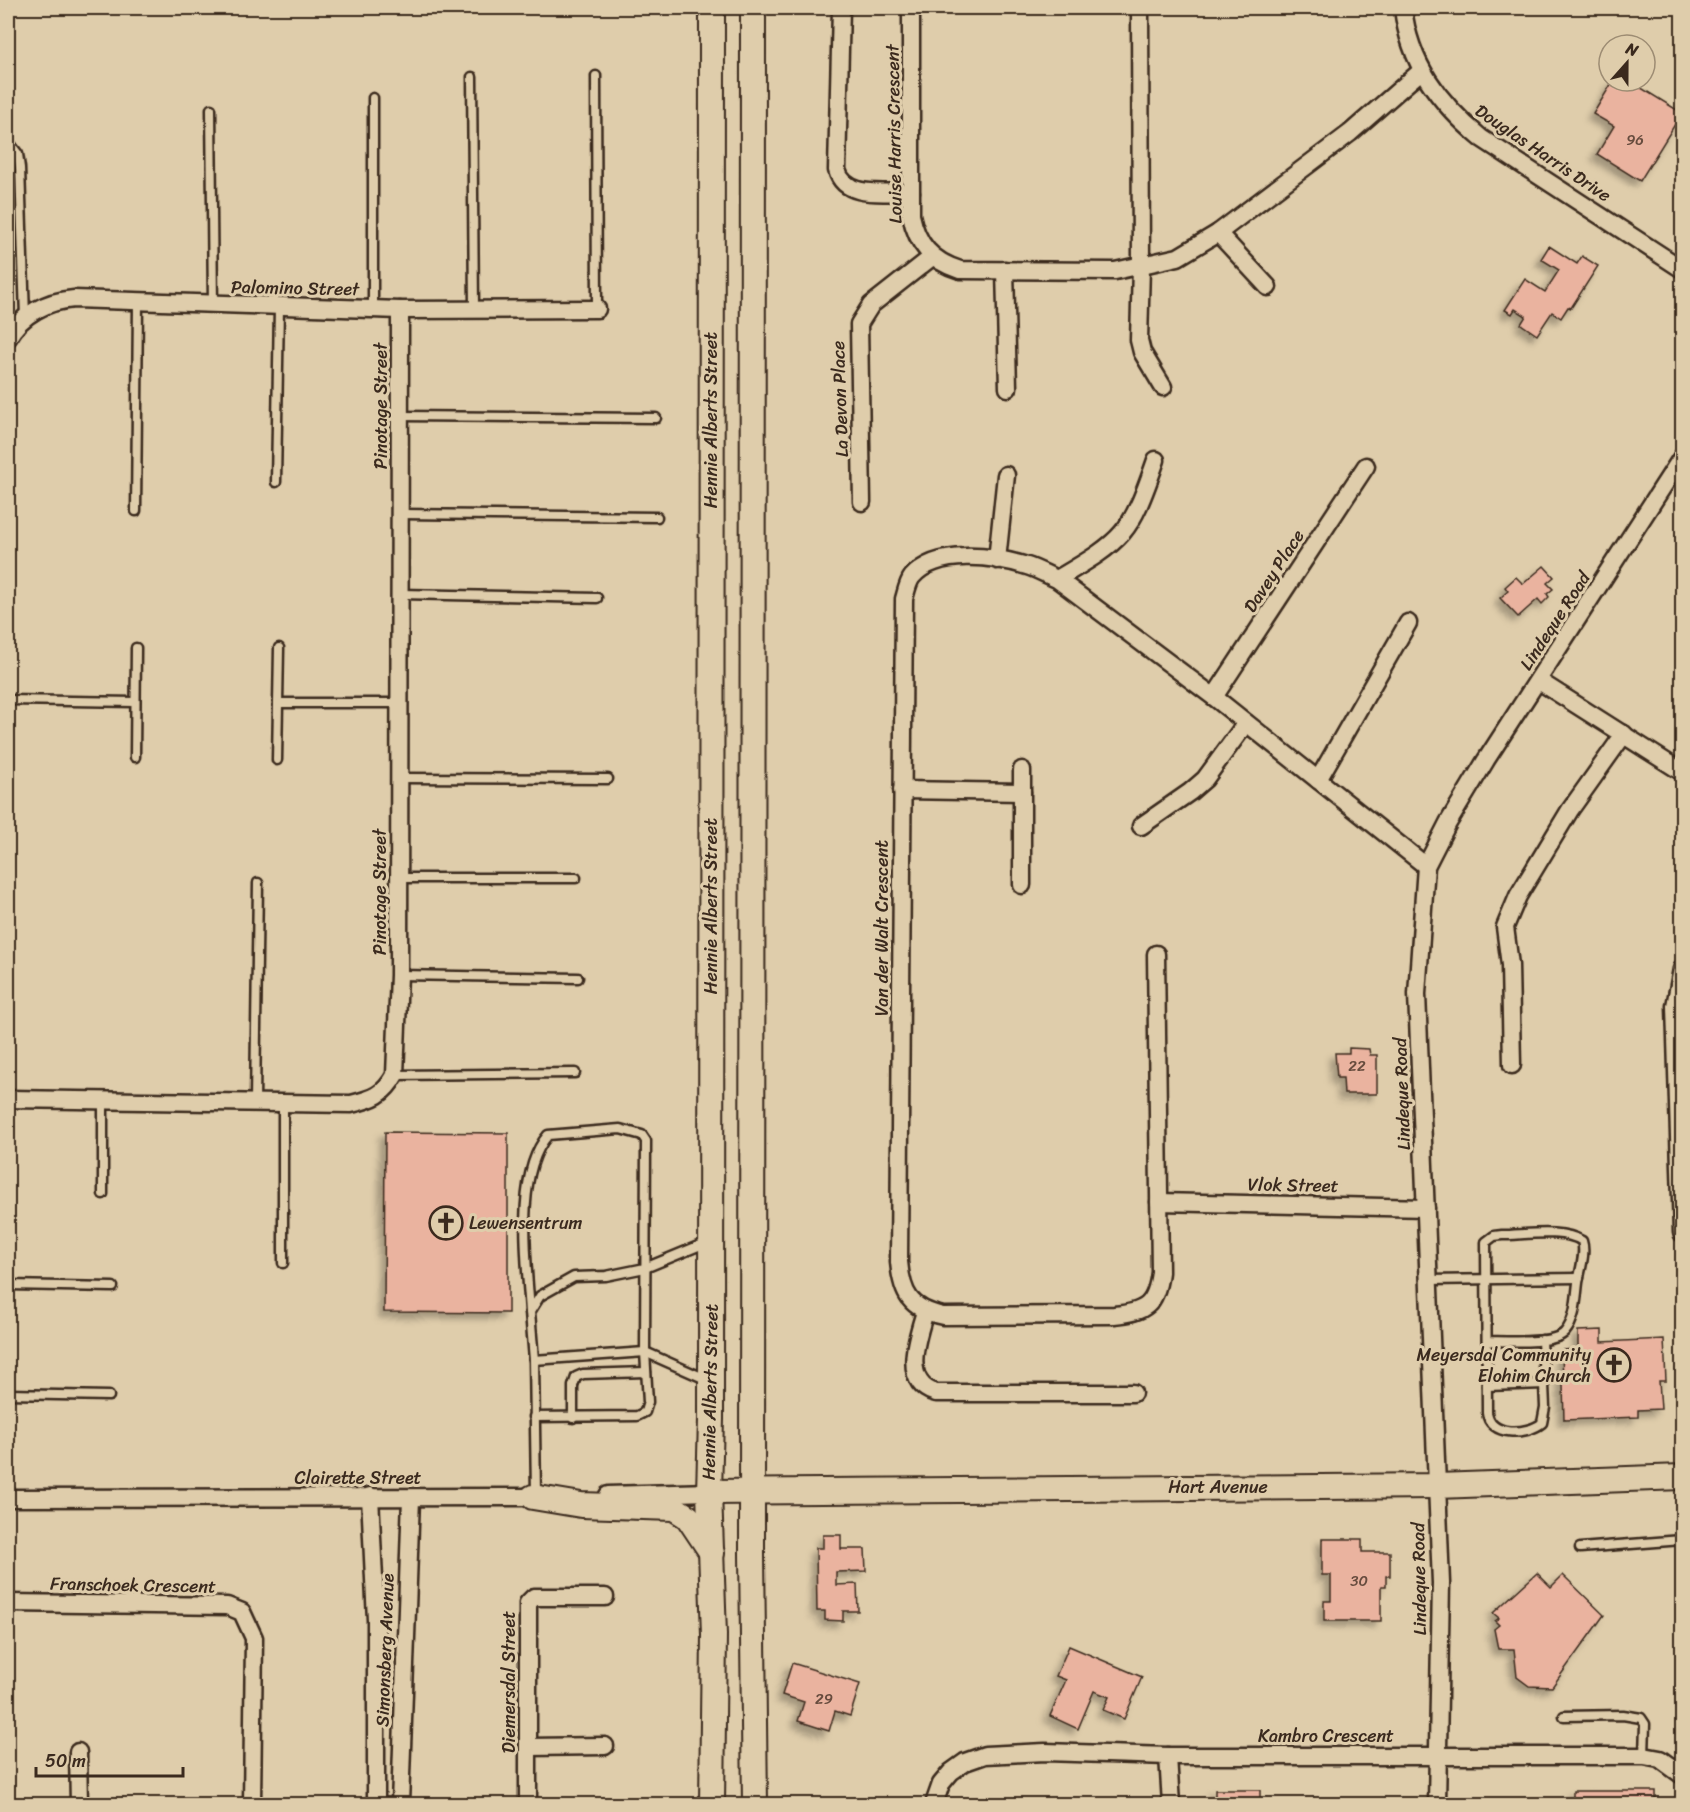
<svg xmlns="http://www.w3.org/2000/svg" width="1690" height="1812" viewBox="0 0 1690 1812" font-family="Sriracha,sans-serif">
<style>
.building{fill:#eab39f;stroke:#3b2a1e;stroke-width:1.5;filter:url(#shadow)}
.lines{fill:none;stroke-linecap:round;stroke-linejoin:round}
.lane-casing{stroke:#3b2a1e;stroke-width:13}
.street-casing{stroke:#3b2a1e;stroke-width:21}
.secondary-casing{stroke:#3b2a1e;stroke-width:28}
.lane{stroke:#dfcdab;stroke-width:8}
.street{stroke:#dfcdab;stroke-width:16}
.secondary{stroke:#dfcdab;stroke-width:24}
.labels{text-anchor:middle;dominant-baseline:central;stroke-width:6;stroke-linejoin:round;paint-order:stroke}
.number-label{font-size:15px;fill:#674c3e}
.street-label{font-size:18px;fill:#3b2a1e;stroke:#dfcdab}
.poi-label{font-size:18px;fill:#3b2a1e;stroke:#dfcdab;text-anchor:start}
</style>
<defs>
<filter id="shadow"><feDropShadow dx="-5.5" dy="5.5" stdDeviation="3" flood-color="#0004"/></filter>
</defs>
<rect width="100%" height="100%" fill="#dfcdab"/>
<filter id="ink" filterUnits="userSpaceOnUse"><feTurbulence type="fractalNoise" baseFrequency=".0167" numOctaves="2"/><feDisplacementMap in="SourceGraphic" scale="12" xChannelSelector="R" yChannelSelector="G"/><feConvolveMatrix kernelMatrix="1 2 1 2 8 2 1 2 1" color-interpolation-filters="sRGB"/></filter>
<g filter="url(#ink)">
<!-- building -->
<g class="building">
<path d="M1613,81H1630L1682,113L1640,181L1597,154L1614,126L1593,114Z"/>
<path d="M1549,246L1577,264L1582,256L1598,266L1571,308L1568,307L1561,318L1552,312L1537,335L1521,324L1526,316L1515,309L1512,314L1505,310L1525,279L1545,292L1559,270L1541,259Z"/>
<path d="M1544,566L1554,577L1547,583L1553,589L1547,594L1549,597L1542,604L1538,599L1518,617L1500,598L1508,591L1505,587L1516,577L1523,584Z"/>
<path d="M1349,1048L1369,1049L1370,1055H1377V1094H1344L1343,1078H1337L1335,1053H1349Z"/>
<path d="M385,1132L508,1133V1313L384,1312Z"/>
<path d="M1602,1330V1342L1664,1339L1666,1381H1659L1661,1409L1638,1410V1417L1564,1420L1562,1350L1578,1349V1331Z"/>
<path d="M823,1535H841V1549H865L866,1571L836,1572V1585L857,1584L858,1611H843V1621L825,1620V1611H817L816,1548H823Z"/>
<path d="M1322,1539H1362V1552H1390V1576H1386V1586H1381V1621H1324V1601H1331V1575H1322Z"/>
<path d="M1537,1573L1551,1587L1563,1575L1604,1615L1552,1687L1529,1686L1517,1677L1514,1649H1498L1494,1629L1499,1625L1495,1621L1499,1618L1493,1613Z"/>
<path d="M1069,1646L1142,1677L1124,1719L1103,1710L1109,1697L1094,1691L1078,1729L1050,1716L1066,1680L1056,1676Z"/>
<path d="M792,1663L860,1684L850,1716L835,1711L829,1731L798,1721L804,1702L782,1695Z"/>
<rect x="1215" y="1790" width="45" height="14"/>
<rect x="1573" y="1791" width="82" height="13"/>
</g>
<g class="lines">
<defs>
<g id="lane">
<path d="M596,76L597,309"/>
<path d="M472,77L474,309"/>
<path d="M373,98V309"/>
<path d="M211,109L213,306"/>
<path d="M8,141L18,154L20,168L25,317"/>
<path d="M400,416L656,418"/>
<path d="M276,482L279,307"/>
<path d="M136,511L138,304"/>
<path d="M400,514L657,517"/>
<path d="M400,594L597,598"/>
<path d="M8,700L135,702"/>
<path d="M278,703H400"/>
<path d="M135,757L136,648"/>
<path d="M277,760L279,648"/>
<path d="M400,778L608,779"/>
<path d="M400,878H576"/>
<path d="M399,975L578,978"/>
<path d="M395,1075L575,1073"/>
<path d="M255,1102L258,883"/>
<path d="M283,1103V1263"/>
<path d="M103,1194V1101"/>
<path d="M1429,1280L1579,1278"/>
<path d="M8,1285L113,1287"/>
<path d="M530,1312C527,1263 514,1174 548,1135L620,1129L642,1135L646,1141L645,1352L648,1402L645,1412L637,1416L534,1417"/>
<path d="M1487,1341C1504,1341 1554,1345 1565,1332C1576,1319 1576,1298 1578,1283C1580,1270 1586,1253 1582,1241C1562,1228 1525,1235 1502,1235L1494,1236L1486,1242L1487,1412C1489,1437 1527,1435 1542,1423L1545,1407L1542,1340"/>
<path d="M534,1360L645,1352L708,1380"/>
<path d="M1487,1386L1544,1384"/>
<path d="M8,1394L109,1396"/>
<path d="M573,1418V1386L576,1377L583,1374L646,1372"/>
<path d="M536,1494L534,1360L530,1312L540,1296L574,1277L606,1276L645,1268L708,1242"/>
<path d="M1580,1548L1682,1540"/>
<path d="M1564,1716L1623,1715L1641,1718L1645,1724L1644,1756"/>
</g>
<g id="street">
<path d="M841,8L837,170C845,200 886,191 911,192"/>
<path d="M911,8V215C917,244 931,261 960,270L1115,271L1178,257L1218,233L1350,133L1421,71"/>
<path d="M1140,8L1141,267L1139,340L1142,352L1163,387"/>
<path d="M1403,8C1409,63 1439,103 1481,138L1682,269"/>
<path d="M1218,233L1268,287"/>
<path d="M1005,270L1008,388"/>
<path d="M8,338C21,314 47,301 74,299L400,310L597,309"/>
<path d="M862,502L859,324L871,305L932,257"/>
<path d="M997,560L1006,475"/>
<path d="M1057,579C1125,539 1130,535 1156,460"/>
<path d="M1539,681L1682,772"/>
<path d="M1214,697L1366,466"/>
<path d="M1022,770V885"/>
<path d="M1318,780L1408,623"/>
<path d="M902,790L1022,792"/>
<path d="M1141,826L1190,792L1205,779L1246,723"/>
<path d="M1156,954L1160,1272C1156,1305 1146,1312 1114,1315L943,1316C910,1309 902,1294 899,1262L904,599C906,592 908,582 912,577C937,548 994,556 1027,566C1037,569 1047,575 1057,579L1214,697L1426,866"/>
<path d="M1682,969L1675,1006L1682,1233"/>
<path d="M1512,1065L1510,965L1505,927L1518,896L1570,810L1624,734"/>
<path d="M8,1099L351,1104C373,1099 384,1095 395,1075L399,975L400,310"/>
<path d="M1159,1202L1426,1208"/>
<path d="M925,1312C917,1338 901,1383 936,1393H1133"/>
<path d="M608,1495L709,1492"/>
<path d="M370,1496L376,1620V1804"/>
<path d="M8,1498L543,1497"/>
<path d="M8,1603L227,1606L242,1612L254,1638L252,1804"/>
<path d="M528,1747L605,1746"/>
<path d="M78,1752L79,1804"/>
<path d="M1168,1756L1171,1804"/>
<path d="M400,1804L411,1498"/>
<path d="M528,1804V1603L534,1597H605"/>
<path d="M934,1804L941,1784L951,1772L965,1762L985,1755L1045,1752L1168,1756H1644L1660,1759L1682,1775"/>
<path d="M1437,1804L1441,1583L1417,994L1426,866L1448,823L1486,760L1682,457"/>
</g>
<g id="secondary">
<path d="M753,8L752,1554L755,1804"/>
<path d="M709,1492L1437,1486L1682,1477"/>
<path d="M533,1497L581,1505L674,1508L688,1517L712,1553"/>
<path d="M712,1804L714,1635L709,1492L711,1419L712,8"/>
</g>
</defs>
<!-- lane casing -->
<use href="#lane" class="lane-casing"/>
<!-- street casing -->
<use href="#street" class="street-casing"/>
<!-- secondary casing -->
<use href="#secondary" class="secondary-casing"/>
<!-- lane -->
<use href="#lane" class="lane"/>
<!-- street -->
<use href="#street" class="street"/>
<!-- secondary -->
<use href="#secondary" class="secondary"/>
</g>
</g>
<!-- icons -->
<defs>
<symbol id="church-ring" viewBox="-11 -11 22 22"><circle r="9.5" fill="#dfcdab" stroke="#3b2a1e" stroke-width="1.5"/><path d="M-1.2-6h2.4v3.5h3.3v2.4h-3.3V6h-2.4V-.1h-3.3v-2.4h3.3Z" fill="#3b2a1e"/></symbol>
</defs>
<g fill-rule="evenodd">
<use href="#church-ring" x="427" y="1204" width="38" height="38"/>
<use href="#church-ring" x="1595" y="1346" width="38" height="38"/>
</g>
<g class="labels">
<!-- number labels -->
<g class="number-label">
<text x="1635" y="140">96</text>
<text x="1357" y="1066">22</text>
<text x="1359" y="1581">30</text>
<text x="824" y="1699">29</text>
</g>
<!-- street labels -->
<g class="street-label">
<text transform="translate(894 134) rotate(-91)">Louise Harris Crescent</text>
<text transform="translate(1543 153) rotate(34)">Douglas Harris Drive</text>
<text transform="translate(295 288) rotate(1)">Palomino Street</text>
<text transform="translate(840 399) rotate(-92)">La Devon Place</text>
<text transform="translate(381 406) rotate(-90)">Pinotage Street</text>
<text transform="translate(711 420) rotate(-90)">Hennie Alberts Street</text>
<text transform="translate(1274 571) rotate(-57)">Davey Place</text>
<text transform="translate(1555 621) rotate(-57)">Lindeque Road</text>
<text transform="translate(380 892) rotate(-90)">Pinotage Street</text>
<text transform="translate(711 906) rotate(-90)">Hennie Alberts Street</text>
<text transform="translate(882 928) rotate(-90)">Van der Walt Crescent</text>
<text transform="translate(1402 1094) rotate(-92)">Lindeque Road</text>
<text transform="translate(1293 1185) rotate(1)">Vlok Street</text>
<text transform="translate(710 1392) rotate(-89)">Hennie Alberts Street</text>
<text x="358" y="1478">Clairette Street</text>
<text x="1218" y="1487">Hart Avenue</text>
<text transform="translate(1419 1579) rotate(-91)">Lindeque Road</text>
<text transform="translate(133 1585) rotate(1)">Franschoek Crescent</text>
<text transform="translate(385 1650) rotate(-88)">Simonsberg Avenue</text>
<text transform="translate(509 1682) rotate(-90)">Diemersdal Street</text>
<text x="1326" y="1736">Kambro Crescent</text>
</g>
<!-- poi labels -->
<g class="poi-label">
<text x="469" y="1223">Lewensentrum</text>
<text x="1591" y="1355" text-anchor="end">Meyersdal Community<tspan x="1591" dy="21">Elohim Church</tspan></text>
</g>
</g>
<!-- margin -->
<rect width="1690" height="1812" fill="none" stroke="#dfcdab" stroke-width="30"/>
<rect x="15" y="15" width="1660" height="1782" fill="none" stroke="#3b2a1e" stroke-width="2" filter="url(#ink)"/>
<!-- north arrow -->
<g transform="translate(1627 63) rotate(21)"><circle r="28" fill="#dfcdab" stroke="#9d8c73" stroke-width="1.5"/>
<path d="M0-4.5L10 22L0 15L-10 22Z" fill="#3b2a1e"/>
<text y="-9" font-size="16" font-weight="bold" text-anchor="middle" fill="#3b2a1e">N</text>
</g>
<!-- scale -->
<path d="M36 1767v9h147v-9" fill="none" stroke="#3b2a1e" stroke-width="3"/>
<text x="45" y="1767" font-size="18" fill="#3b2a1e" stroke="#dfcdab" stroke-width="4.5" paint-order="stroke">50 m</text>
</svg>
